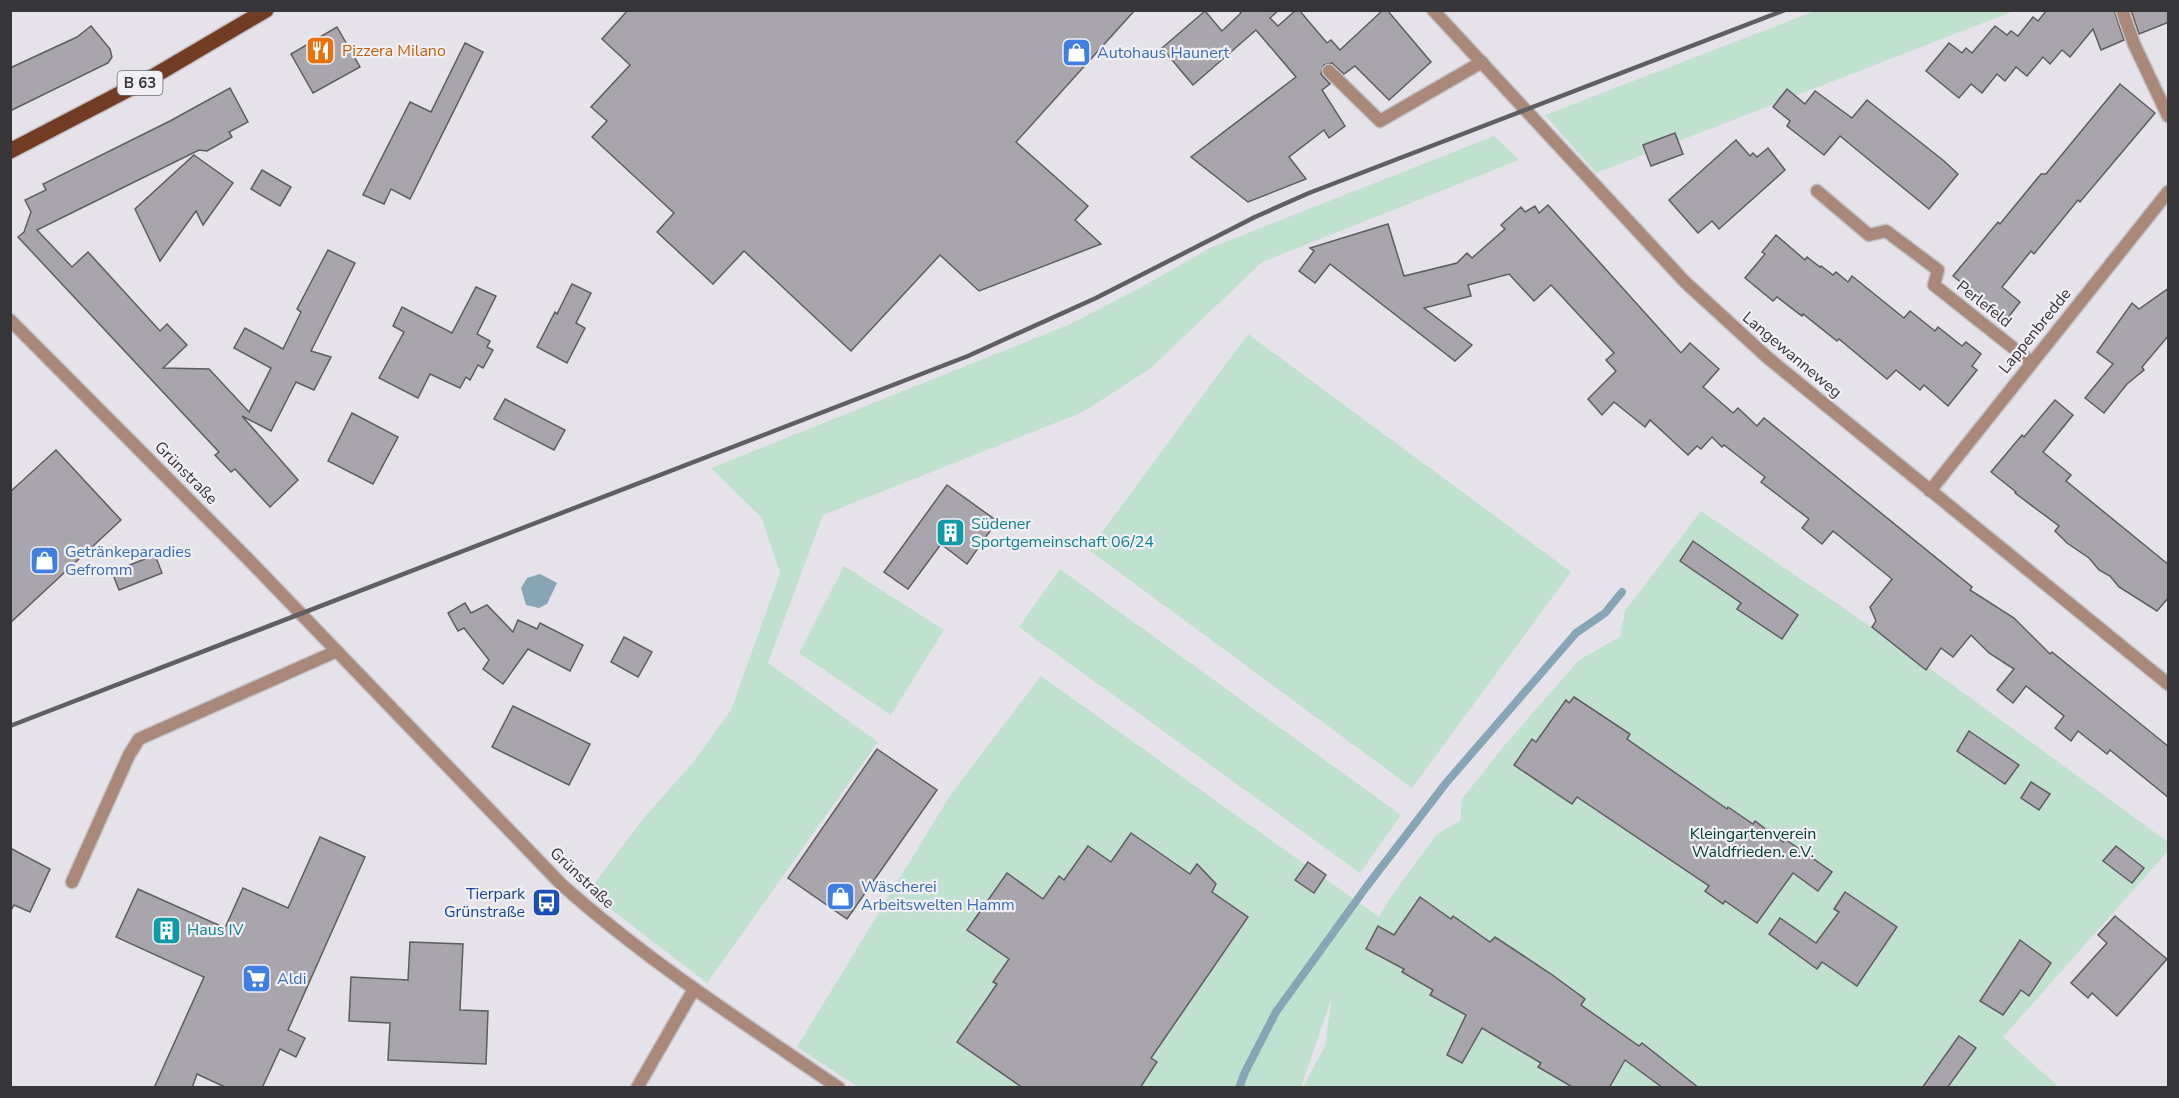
<svg xmlns="http://www.w3.org/2000/svg" width="2179" height="1098" viewBox="0 0 2179 1098" font-family="'Nunito Sans',sans-serif">
<style>
.green{fill:#c0e0d0}
.water{fill:#88a5b5}
.lines{fill:none;stroke-linecap:round;stroke-linejoin:round}
.stream{stroke:#88a5b5;stroke-width:8}
.building{fill:#a8a6ac;stroke:#5e5c61;stroke-width:1.5}
.service-casing{stroke:#c2c0c5;stroke-width:15}
.minor-casing{stroke:#c2c0c5;stroke-width:15}
.tertiary-casing{stroke:#c2c0c5;stroke-width:15}
.primary-casing{stroke:#c2c0c5;stroke-width:18}
.service{stroke:#a9887a;stroke-width:12}
.minor{stroke:#a9887a;stroke-width:12}
.tertiary{stroke:#a9887a;stroke-width:12}
.primary{stroke:#723b23;stroke-width:15}
.rail{stroke:#5f5e61;stroke-width:4.5}
.labels{text-anchor:middle;dominant-baseline:central;stroke-width:4.5;stroke-linejoin:round;paint-order:stroke}
.shield{fill:#f2f0f6;stroke:#6e6d70;stroke-width:1.5}
.shield-label{font-size:15px;font-weight:bold;fill:#363537}
.food-label{font-size:16px;fill:#c56008;stroke:#f2f0f6;text-anchor:start}
.shop-label{font-size:16px;fill:#366cbe;stroke:#f2f0f6;text-anchor:start}
.street-label{font-size:16px;fill:#363537;stroke:#f2f0f6}
.culture-label{font-size:16px;fill:#0d838f;stroke:#f2f0f6;text-anchor:start}
.park-label{font-size:16px;fill:#01412d;stroke:#f2f0f6}
.transit-label{font-size:16px;fill:#164399;stroke:#f2f0f6;text-anchor:end}
</style>
<rect width="100%" height="100%" fill="#e5e3e9"/>
<!-- green -->
<g class="green">
<path d="M1815,11H2014L1596,173L1545,115Z"/>
<path d="M1494,136L1519,160L1262,262L1151,368L1083,412L823,515L768,663L878,742L707,983L588,892L643,819L695,760L731,710L780,573L761,517L711,468L1068,325L1140,288L1210,248Z"/>
<path d="M1248,334L1571,572L1412,788L1089,550Z"/>
<path d="M1701,511L1902,648L2168,842V851L2003,1037L2059,1087H1303L1325,1046L1332,997L1301,1087H858L797,1047L951,794L1041,676L1379,917L1390,898L1437,834L1460,821L1462,799L1504,746L1579,660L1620,637L1625,611Z"/>
<path d="M844,566L944,630L891,715L799,653Z"/>
<path d="M1060,569L1401,815L1360,873L1019,627Z"/>
</g>
<!-- water -->
<path class="water" d="M540,574L557,583L547,604L539,608L526,605L521,588L527,578Z"/>
<g class="lines">
<!-- stream -->
<path class="stream" d="M1239,1088L1245,1072L1276,1012L1367,886L1446,783L1576,633L1605,613L1622,592"/>
</g>
<!-- building -->
<g class="building">
<path d="M628,10H1135L1016,142L1088,206L1075,220L1101,244L979,291L940,255L851,351L744,251L713,284L657,232L674,213L592,137L607,121L591,107L630,65L602,39Z"/>
<path d="M1239,10H1279L1270,18L1278,26L1296,10H1299L1327,43L1331,40L1340,50L1383,10H1387L1431,62L1389,100L1355,66L1344,74L1332,63L1324,65L1321,74L1330,84L1322,90L1345,126L1329,138L1324,130L1289,157L1306,179L1248,202L1191,157L1296,77L1256,30L1193,85L1162,48L1205,11L1222,31L1241,13Z"/>
<path d="M2047,10H2114L2124,40L2101,50L2093,29L2070,57L2062,50L2050,64L2043,57L2027,76L2016,67L2005,81L1997,74L1982,93L1971,84L1959,98L1926,71L1949,43L1962,53L1966,48L1972,53L1995,26L2007,35L2011,31L2018,36L2033,17L2038,21Z"/>
<path d="M2131,10H2169V22L2139,34Z"/>
<path d="M91,26L110,49L112,57L108,63L10,111V68L77,37Z"/>
<path d="M337,27L360,67L313,93L291,54Z"/>
<path d="M465,43L483,52L410,199L391,189L384,204L363,195L410,102L431,112Z"/>
<path d="M2120,84L2155,113L2080,202L2078,200L2034,254L2031,251L2002,287L2020,302L2007,319L1953,276L1998,222L2000,224L2041,174H2046Z"/>
<path d="M230,88L248,122L229,132L232,137L207,151L199,150L37,230L72,267L88,252L160,331L167,324L187,345L163,368L209,369L249,412L271,368L234,348L245,328L283,349L301,312L297,309L328,250L355,263L311,351L331,357L314,390L296,382L271,431L242,416L298,480L270,507L235,469L231,472L215,455L219,452L18,237L24,232L31,212L25,200L46,190L43,184L170,121Z"/>
<path d="M1787,89L1805,104L1815,91L1852,118L1867,100L1944,161L1958,174L1929,209L1840,136L1824,155L1787,126L1790,121L1773,107Z"/>
<path d="M1675,133L1683,154L1651,166L1643,145Z"/>
<path d="M1736,140L1750,156L1753,153L1757,157L1768,148L1785,170L1719,229L1712,221L1698,233L1669,200Z"/>
<path d="M194,155L233,183L203,225L196,211L160,261L135,209Z"/>
<path d="M262,170L291,187L280,206L251,189Z"/>
<path d="M1548,205L1681,353L1690,343L1719,369L1703,387L1733,413L1738,408L1757,426L1764,418L1972,587L1970,590L2014,618L2050,654L2052,652L2169,747V798L2110,750L2107,754L2078,731L2071,741L2055,728L2064,716L2026,686L2013,703L1997,690L2014,669L1989,653L1971,635L1953,657L1941,648L1926,670L1872,627L1876,621L1870,607L1892,579L1833,531L1822,544L1802,528L1809,519L1761,482L1765,477L1724,445L1722,447L1712,437L1701,449L1697,446L1688,455L1650,420L1645,427L1614,402L1602,415L1588,399L1616,371L1606,360L1614,353L1553,287L1551,285L1534,301L1509,274L1468,285L1471,296L1424,308L1472,345L1455,361L1330,264L1315,283L1299,271L1314,251L1310,248L1388,224L1404,276L1457,263L1467,253L1472,258L1505,229L1501,225L1521,207L1525,212L1535,206L1539,213Z"/>
<path d="M1776,235L1805,260L1807,257L1820,267L1821,266L1833,275L1836,272L1848,282L1852,276L1904,318L1910,311L1935,331L1938,327L1962,346L1966,342L1981,354L1972,366L1977,370L1948,406L1924,385L1920,390L1896,370L1887,379L1839,339L1837,341L1803,314L1802,316L1777,297L1773,301L1745,278L1765,254L1762,252Z"/>
<path d="M572,284L591,293L576,323L585,328L567,363L537,347L555,312L557,314Z"/>
<path d="M476,287L496,296L477,334L490,341L487,347L493,350L483,368L478,365L470,380L466,377L460,388L430,374L418,398L379,378L404,332L393,326L402,307L452,333Z"/>
<path d="M2169,288V335L2142,367L2144,370L2127,384L2104,413L2085,398L2113,364L2097,352L2132,303L2139,309Z"/>
<path d="M505,399L565,430L554,450L494,419Z"/>
<path d="M2055,400L2073,415L2043,452L2071,475L2066,481L2169,565V597L2157,611L2119,587L2110,576L2099,570L2089,558L2067,543L2055,531L2059,526L2015,493L2016,492L1991,472L2022,435L2024,437Z"/>
<path d="M352,413L398,437L373,484L328,461Z"/>
<path d="M56,450L121,520L10,623V492Z"/>
<path d="M947,485L997,521L967,564L941,544L908,589L884,572Z"/>
<path d="M1693,541L1798,615L1782,639L1737,609L1741,603L1680,561Z"/>
<path d="M155,555L162,573L119,590L112,572Z"/>
<path d="M465,603L471,613L487,605L513,632L518,620L537,629L540,623L583,645L570,671L528,649L503,684L483,669L489,660L464,628L458,631L448,613Z"/>
<path d="M624,637L652,652L638,677L611,662Z"/>
<path d="M1574,697L1630,734L1627,739L1727,809L1728,807L1753,824L1755,821L1783,842L1785,839L1832,872L1818,891L1793,873L1757,923L1725,901L1723,904L1705,891L1709,886L1577,797L1572,804L1514,765L1532,739L1536,742L1566,700L1569,703Z"/>
<path d="M513,706L590,744L569,785L492,747Z"/>
<path d="M1969,731L2019,765L2005,784L1957,751Z"/>
<path d="M877,749L937,790L847,919L788,878Z"/>
<path d="M2031,782L2050,794L2039,810L2021,798Z"/>
<path d="M1131,833L1190,874L1197,864L1216,884L1212,892L1248,917L1151,1058L1157,1062L1140,1088H1023L957,1042L997,984L993,982L1009,959L967,930L1007,873L1043,899L1059,876L1064,880L1088,846L1111,862Z"/>
<path d="M320,837L365,857L288,1030L305,1038L296,1057L280,1049L262,1088H227L197,1074L192,1088H154L204,977L116,937L138,889L225,928L243,888L288,908Z"/>
<path d="M2116,846L2144,868L2132,883L2103,861Z"/>
<path d="M10,848L50,869L30,912L14,905L10,912Z"/>
<path d="M1308,862L1326,875L1314,893L1295,880Z"/>
<path d="M1845,892L1897,927L1857,986L1822,962L1817,969L1769,934L1780,918L1816,943L1839,912L1834,909Z"/>
<path d="M1420,897L1451,919L1453,916L1490,942L1495,937L1551,974L1585,999L1581,1005L1639,1046L1642,1043L1699,1088H1663L1625,1060L1609,1088H1574L1538,1067L1541,1063L1482,1028L1462,1063L1447,1055L1466,1015L1430,995L1433,990L1402,972L1404,969L1366,949L1378,926L1394,935Z"/>
<path d="M2115,916L2167,959L2117,1016L2092,993L2088,998L2071,983L2107,943L2098,935Z"/>
<path d="M2020,940L2051,963L2029,996L2021,990L2003,1015L1980,1001Z"/>
<path d="M410,942L463,944L460,1010L488,1011L486,1064L388,1060L390,1023L349,1021L351,977L408,980Z"/>
<path d="M1959,1036L1976,1048L1947,1088H1922Z"/>
</g>
<g class="lines">
<defs>
<path id="service" d="M1329,71L1380,121L1482,62"/>
<g id="minor">
<path d="M2122,10L2134,44L2168,116"/>
<path d="M1817,191L1869,235L1886,231L1938,270L1934,285L2031,362"/>
<path d="M10,320L249,560L561,884C647,961 744,1023 839,1088"/>
<path d="M1930,491L2168,192"/>
<path d="M72,882L129,755L139,739L337,651"/>
<path d="M637,1088L694,989"/>
</g>
<path id="tertiary" d="M1433,10L1685,282L1768,358L2168,684"/>
<path id="primary" d="M10,151L154,76L266,10"/>
</defs>
<!-- service casing -->
<use href="#service" class="service-casing"/>
<!-- minor casing -->
<use href="#minor" class="minor-casing"/>
<!-- tertiary casing -->
<use href="#tertiary" class="tertiary-casing"/>
<!-- primary casing -->
<use href="#primary" class="primary-casing"/>
<!-- service -->
<use href="#service" class="service"/>
<!-- minor -->
<use href="#minor" class="minor"/>
<!-- tertiary -->
<use href="#tertiary" class="tertiary"/>
<!-- primary -->
<use href="#primary" class="primary"/>
<!-- rail -->
<path class="rail" d="M10,726L968,356L1096,298L1255,217L1309,193L1785,10"/>
</g>
<!-- icons -->
<defs>
<symbol id="restaurant-square" viewBox="-11 -11 22 22"><rect x="-9" y="-9" width="18" height="18" rx="4" fill="#e8710a" stroke="#f2f0f6"/><path d="M-5-6h1v4h1v-4h1v4h1v-4h1v5L-1.5 .5V6h-2V.5L-5-1ZM5-6V6H3V1.5H1.5Q1.5-4 5-6Z" fill="#fff"/></symbol>
<symbol id="shop-square" viewBox="-11 -11 22 22"><rect x="-9" y="-9" width="18" height="18" rx="4" fill="#3f7fe0" stroke="#f2f0f6"/><path d="M-5-2.5h2.3a2.7 3.5 0 0 1 5.4 0H5L5.5 6h-11ZM-1.5-2.5h3a1.5 2.3 0 0 0-3 0Z" fill="#fff"/></symbol>
<symbol id="building-square" viewBox="-11 -11 22 22"><rect x="-9" y="-9" width="18" height="18" rx="4" fill="#0f9aa8" stroke="#f2f0f6"/><path d="M-4-6H4V6H1V3H-1V6H-4ZM-2.5-4.3h1.7v1.8h-1.7ZM.8-4.3h1.7v1.8H.8ZM-2.5-1h1.7V.8h-1.7ZM.8-1h1.7V.8H.8Z" fill="#fff"/></symbol>
<symbol id="bus-square" viewBox="-11 -11 22 22"><rect x="-9" y="-9" width="18" height="18" rx="4" fill="#1a4fb4" stroke="#f2f0f6"/><path d="M-5-6H5V4H4V6H2V4H-2V6H-4V4H-5ZM-3.5-4V0h7V-4ZM-3.5 1.2v1.5H-2V1.2ZM2 1.2v1.5H3.5V1.2Z" fill="#fff"/></symbol>
<symbol id="supermarket-square" viewBox="-11 -11 22 22"><rect x="-9" y="-9" width="18" height="18" rx="4" fill="#3f7fe0" stroke="#f2f0f6"/><path d="M-6-5.5h2.5l.6 2H6L4.5 2H-2.5L-4.4-4H-6ZM-1.5 3.2a1.3 1.3 0 1 0 .1 0ZM3 3.2a1.3 1.3 0 1 0 .1 0Z" fill="#fff"/></symbol>
</defs>
<g fill-rule="evenodd">
<use href="#restaurant-square" x="304" y="34" width="33" height="33"/>
<use href="#shop-square" x="1060" y="36" width="33" height="33"/>
<use href="#building-square" x="934" y="516" width="33" height="33"/>
<use href="#shop-square" x="28" y="544" width="33" height="33"/>
<use href="#shop-square" x="824" y="880" width="33" height="33"/>
<use href="#bus-square" x="530" y="886" width="33" height="33"/>
<use href="#building-square" x="150" y="914" width="33" height="33"/>
<use href="#supermarket-square" x="240" y="962" width="33" height="33"/>
</g>
<g class="labels">
<!-- shield labels -->
<rect class="shield" x="117.5" y="71" width="45" height="24" rx="4.5"/>
<g class="shield-label">
<text x="140" y="83">B 63</text>
</g>
<!-- food labels -->
<g class="food-label">
<text x="342" y="51">Pizzera Milano</text>
</g>
<!-- shop labels -->
<g class="shop-label">
<text x="1097" y="53">Autohaus Haunert</text>
<text x="65" y="552">Getränkeparadies<tspan x="65" dy="18">Gefromm</tspan></text>
<text x="861" y="887">Wäscherei<tspan x="861" dy="18">Arbeitswelten Hamm</tspan></text>
<text x="277" y="979">Aldi</text>
</g>
<!-- street labels -->
<g class="street-label">
<text transform="translate(1984 304) rotate(38)">Perlefeld</text>
<text transform="translate(2035 331) rotate(-51)">Lappenbredde</text>
<text transform="translate(1792 355) rotate(40)">Langewanneweg</text>
<text transform="translate(186 473) rotate(45)">Grünstraße</text>
<text transform="translate(582 878) rotate(43)">Grünstraße</text>
</g>
<!-- culture labels -->
<g class="culture-label">
<text x="971" y="524">Südener<tspan x="971" dy="18">Sportgemeinschaft 06/24</tspan></text>
<text x="187" y="930">Haus IV</text>
</g>
<!-- park labels -->
<g class="park-label">
<text x="1753" y="834">Kleingartenverein<tspan x="1753" dy="18">Waldfrieden. e.V.</tspan></text>
</g>
<!-- transit labels -->
<g class="transit-label">
<text x="525" y="894">Tierpark<tspan x="525" dy="18">Grünstraße</tspan></text>
</g>
</g>
<!-- border -->
<rect width="2179" height="1098" fill="none" stroke="#363537" stroke-width="24"/>
</svg>
